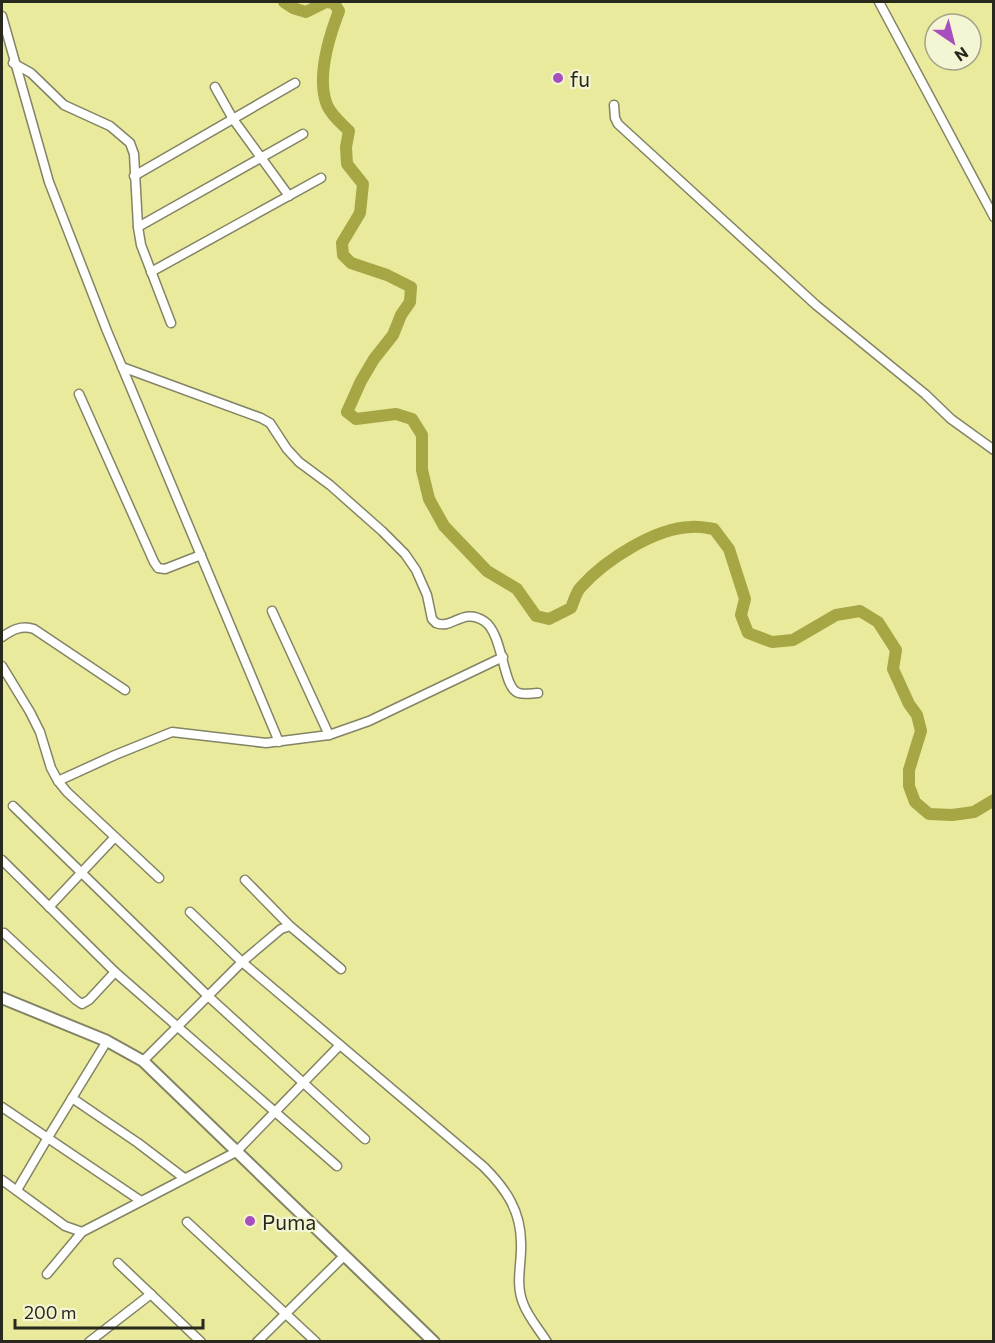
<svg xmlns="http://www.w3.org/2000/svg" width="995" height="1343" viewBox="0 0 995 1343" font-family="Commissioner,sans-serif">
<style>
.green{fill:#e9ea9b;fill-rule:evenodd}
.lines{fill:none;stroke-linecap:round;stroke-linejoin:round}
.river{stroke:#a6a645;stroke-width:12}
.minor-casing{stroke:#838465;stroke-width:11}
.major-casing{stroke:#838465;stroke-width:14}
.minor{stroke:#fff;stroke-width:8}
.major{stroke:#fff;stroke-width:10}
.poi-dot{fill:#a750bd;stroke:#f4f5d3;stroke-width:2}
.labels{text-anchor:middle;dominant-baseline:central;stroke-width:4.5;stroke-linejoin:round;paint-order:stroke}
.poi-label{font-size:21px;fill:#28291c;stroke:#f4f5d3;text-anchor:start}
</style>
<rect width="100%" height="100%" fill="#f4f5d3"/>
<!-- green -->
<path class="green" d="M2,2H993V1341L2,1342ZM935,24H971V60H935Z"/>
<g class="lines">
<!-- river -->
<path class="river" d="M284,2L293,8L306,12L326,2L334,3L339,11C329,37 316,77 327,105C331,115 341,123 349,131L346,147L347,164L363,184L360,213L342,243L343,255L351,263L387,275L411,287L410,302L401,315L393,335L374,359L361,381L347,412L356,419L396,414L412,419L422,435V470L429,499L444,526L487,571L517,589L536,616L549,619L571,608C574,601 576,592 581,587C605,560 655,528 691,527C699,526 707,528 714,529L729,549L745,599L741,615L748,633L772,642L793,640L836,615L860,611L878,622L896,650L893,669L909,704L917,715L921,731L909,770V786L915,802L929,814L952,815L974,812L994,800"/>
<defs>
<g id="minor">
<path d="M879,2L994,217"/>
<path d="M2,16L49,182L107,331L279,742"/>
<path d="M13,63L31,73L64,105L110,126L130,143L134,154L138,227L141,245L171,323"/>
<path d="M215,87L233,119L289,196"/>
<path d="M614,105L615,118L618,124L816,305L925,394L951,419L994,450"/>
<path d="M134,176L295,83"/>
<path d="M138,227L303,134"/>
<path d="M151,272L321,178"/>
<path d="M122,367L261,418L270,423L287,449L299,462L330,485L382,531L405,554L416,570L427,595L432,619L436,623C452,630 463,607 484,621C504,634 502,689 519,693C525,695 532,693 538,693"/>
<path d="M79,394L154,562L158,568L165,569L201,555"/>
<path d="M272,611L329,735"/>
<path d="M2,637C12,630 21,625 34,629L125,690"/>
<path d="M2,666L30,712L40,732L51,768L58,781L67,792L159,878"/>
<path d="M58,781L115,755L172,732L266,743L329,735L369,721L503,657"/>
<path d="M13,806L208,996L365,1139"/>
<path d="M2,860L115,972L337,1166"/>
<path d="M245,880L290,926"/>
<path d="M49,907L115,837"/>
<path d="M190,912L242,962L484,1167C506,1189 521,1211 521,1243C522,1263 515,1283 523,1303C528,1317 539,1329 547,1342"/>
<path d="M4,933L76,1000L82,1004L89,1000L115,972"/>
<path d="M143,1061L242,962L281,929L290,926L341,969"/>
<path d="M72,1098L138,1143L184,1178"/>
<path d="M2,1107L141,1201"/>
<path d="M2,1180L65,1226L82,1232L236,1152L340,1045"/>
<path d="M17,1190L47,1139L107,1041"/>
<path d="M187,1222L316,1342"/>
<path d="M118,1263L201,1342"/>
<path d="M47,1274L82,1232"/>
<path d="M89,1342L151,1294"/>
<path d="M257,1342L344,1256"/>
</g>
<path id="major" d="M2,998L107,1041L143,1061L434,1342"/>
</defs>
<!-- minor casing -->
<use href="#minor" class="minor-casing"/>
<!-- major casing -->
<use href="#major" class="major-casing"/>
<!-- minor -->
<use href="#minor" class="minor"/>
<!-- major -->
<use href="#major" class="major"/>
</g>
<!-- markers -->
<g class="poi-dot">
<circle cx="558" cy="78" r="6"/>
<circle cx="250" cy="1221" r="6"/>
</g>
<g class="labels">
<!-- poi labels -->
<g class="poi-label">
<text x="570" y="78">fu</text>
<text x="262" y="1221">Puma</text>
</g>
</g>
<!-- border -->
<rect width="995" height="1343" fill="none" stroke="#28291c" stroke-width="6"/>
<!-- north arrow -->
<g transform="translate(953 42) rotate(145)"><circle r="28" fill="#f4f5d3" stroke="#a2a38a" stroke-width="1.5"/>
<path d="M0-4.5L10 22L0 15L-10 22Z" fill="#a750bd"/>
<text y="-9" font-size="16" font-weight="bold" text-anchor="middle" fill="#28291c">N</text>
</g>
<!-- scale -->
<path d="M15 1319v9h188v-9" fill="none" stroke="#28291c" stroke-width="3"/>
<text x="24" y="1319" font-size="18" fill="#28291c" stroke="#f4f5d3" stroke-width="4.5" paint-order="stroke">200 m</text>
</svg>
